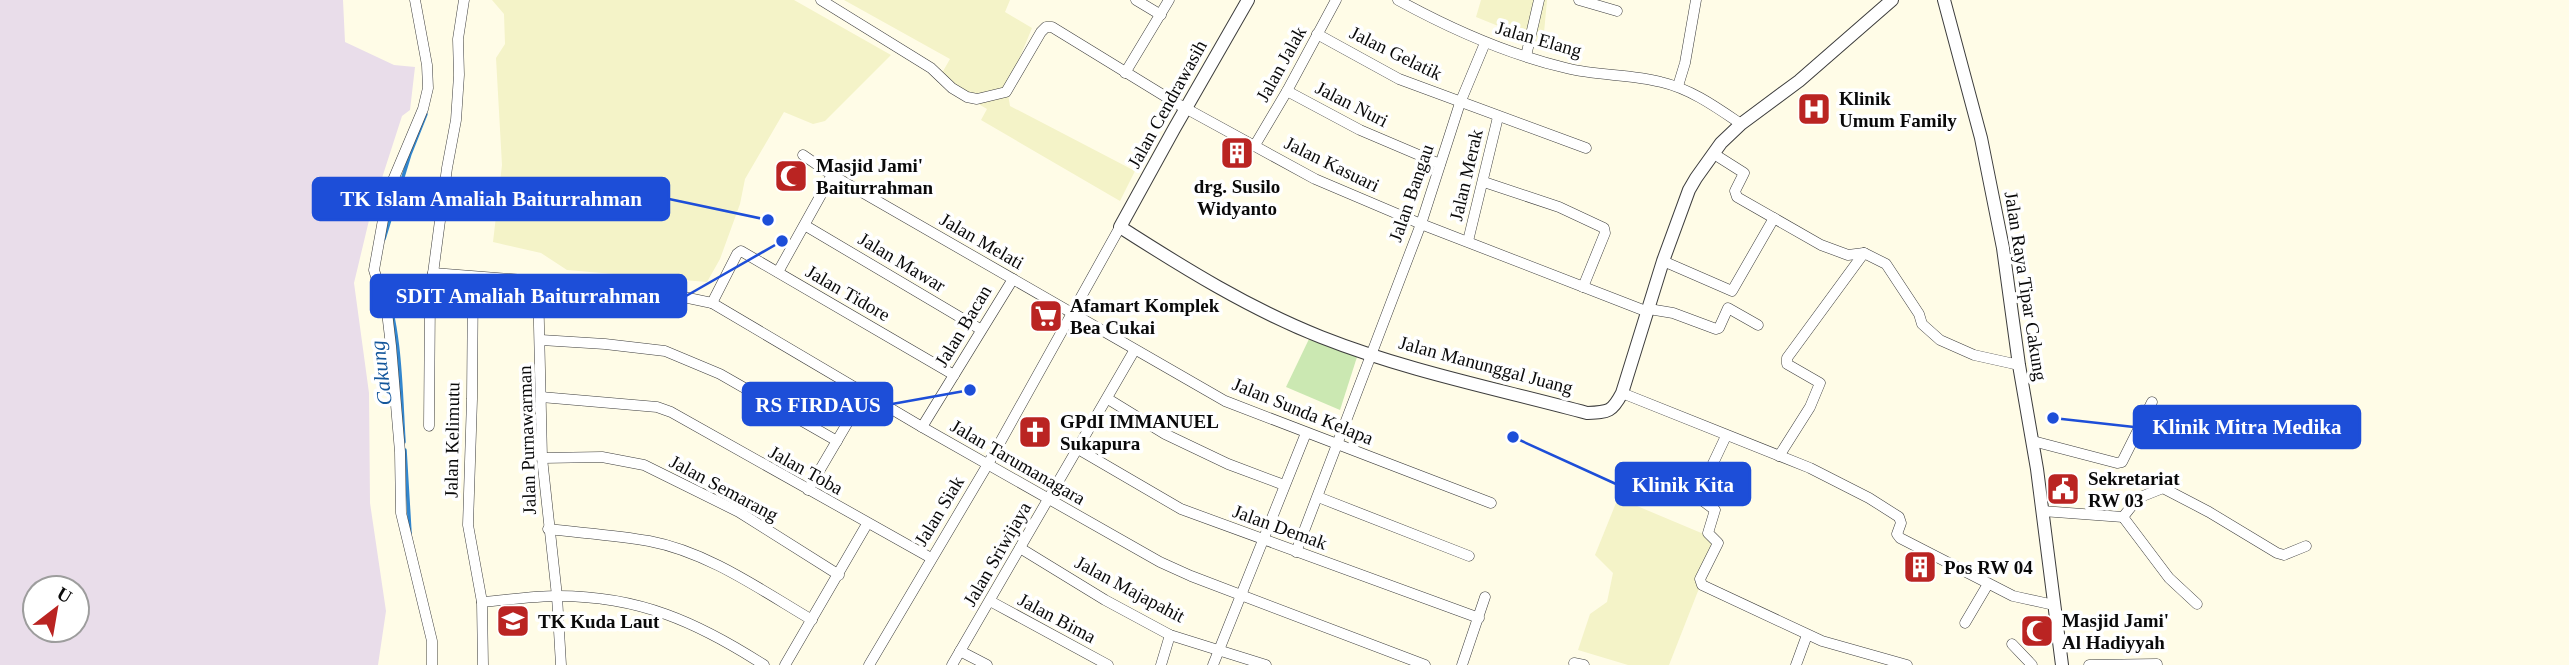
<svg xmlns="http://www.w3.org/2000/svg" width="2569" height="665" viewBox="0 0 2569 665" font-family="Georgia,serif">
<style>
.industrial{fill:#e9ddea;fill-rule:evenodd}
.farmland{fill:#f4f3c8}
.green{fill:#cbe8b2}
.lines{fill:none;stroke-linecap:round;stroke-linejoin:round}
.stream{stroke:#3286ce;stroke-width:3.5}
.minor-casing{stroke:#3d3d3d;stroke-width:11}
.tertiary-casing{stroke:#3d3d3d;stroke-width:14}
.minor{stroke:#fff;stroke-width:10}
.tertiary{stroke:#fff;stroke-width:12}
.labels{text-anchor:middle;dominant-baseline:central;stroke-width:7;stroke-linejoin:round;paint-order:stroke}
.street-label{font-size:19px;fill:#0a0a0a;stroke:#fff}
.poi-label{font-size:19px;font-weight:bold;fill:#0a0a0a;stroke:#fff;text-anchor:start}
.water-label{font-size:21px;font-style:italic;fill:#14579c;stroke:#fff}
.leader{fill:none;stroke:#1d4ed8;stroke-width:2.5}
.callout-dot{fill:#1d4ed8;stroke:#fff;stroke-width:2.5}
.callout{fill:#1d4ed8;stroke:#1d4ed8;stroke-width:2.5}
.callout-label{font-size:21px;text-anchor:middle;font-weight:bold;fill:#fff}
</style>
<rect width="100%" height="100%" fill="#fffce7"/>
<!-- industrial -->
<path class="industrial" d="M0,0H343L345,42L394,65L415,67L410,110L402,116L371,212L354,283L369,393L370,503L386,611L378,665H0ZM35,588H77V630H35Z"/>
<!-- farmland -->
<g class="farmland">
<path d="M492,0H794L891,55L825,121L813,124L784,112L745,179L740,204L720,259L707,282L567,270L541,253L493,242L502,165L496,58L505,44L504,14Z"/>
<path d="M844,0H1010L1005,12L1032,28L1007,88L1010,106L1135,171L1120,201L981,120L987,109L938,80L950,59Z"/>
<path d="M1481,0H1547L1543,44L1476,17Z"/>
<path d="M1618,498L1718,540L1669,665H1628L1578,650L1590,614L1607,602L1613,573L1595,555Z"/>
</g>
<!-- green -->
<path class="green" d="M1309,339L1357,357L1340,410L1286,387Z"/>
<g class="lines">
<!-- stream -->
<g class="stream">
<path d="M384,239L410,154L426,114"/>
<path d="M383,284C401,325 401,397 404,442"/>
<path d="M405,450L410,533"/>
</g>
<defs>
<g id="minor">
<path d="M415,0L427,65L428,88L423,109L388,192L374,270L387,312L391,346L400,452L401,513L432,641V665"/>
<path d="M821,0L931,68L952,88L967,97L977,99L1006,92L1041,32L1046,27H1052L1176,103L1315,179L1421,224L1648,312"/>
<path d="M1136,0L1161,15"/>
<path d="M1398,0C1451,29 1506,54 1566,68C1597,76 1630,74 1661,82C1691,89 1716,107 1741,124"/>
<path d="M1579,0L1617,11"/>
<path d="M1317,34L1399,79L1586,148"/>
<path d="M1526,56L1539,0"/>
<path d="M1125,73L1169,0"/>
<path d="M1678,86L1685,63L1696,0"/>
<path d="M1287,91L1360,130L1440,164"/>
<path d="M1255,145L1287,91L1336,0"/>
<path d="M1714,154L1744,173L1735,191L1737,197L1821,245L1848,255L1864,253L1886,264L1919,314L1922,324L1940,340L1974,355L2019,365"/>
<path d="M803,155L832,175L1225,401L1491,503"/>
<path d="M1484,182L1559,207L1604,228L1605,233L1583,287"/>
<path d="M806,226L980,329"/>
<path d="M1468,241L1498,117"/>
<path d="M1663,261L1732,291L1774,218"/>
<path d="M778,272L832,175"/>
<path d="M433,273L650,290L712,303L922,427L1160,562L1191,576L1425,665"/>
<path d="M473,277L472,399L468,525L482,602L483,665"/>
<path d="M538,282L542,458L557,596L561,665"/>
<path d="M394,291L430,296"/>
<path d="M712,303L737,254L741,251L954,375"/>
<path d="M1649,309L1673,313L1716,329L1719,328L1728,308L1758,325"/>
<path d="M541,340L605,344L665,351L720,374L837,441"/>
<path d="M1622,393L1810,468L1869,498L1899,517L1901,523L1897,534L1900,538L2013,596L2054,605"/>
<path d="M541,397L657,407L671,412L931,558"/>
<path d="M1108,399L1165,434L1228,464L1284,485"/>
<path d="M429,426L430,296L447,168L456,120L459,75L458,39L464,0"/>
<path d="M922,427L1013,279"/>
<path d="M1726,436L1699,493V498L1715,510L1708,533L1718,543L1700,579L1702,585L1822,641L1907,665"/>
<path d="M2033,441L2117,463L2122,462L2152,402"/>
<path d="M1078,449L1181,509L1479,618"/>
<path d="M1779,456L1810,407L1820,383L1787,364V358L1864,253"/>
<path d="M542,458L602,457L644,465L739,512L839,575"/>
<path d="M808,490L865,393"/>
<path d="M1318,497L1469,556"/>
<path d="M2042,511L2123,517"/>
<path d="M2123,517L2138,498L2163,488L2209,512L2277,553L2284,555L2306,546"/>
<path d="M2123,517L2169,578L2197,604"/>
<path d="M548,529C581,533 616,535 649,541C708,552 761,590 812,620"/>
<path d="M1020,548L1105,600L1170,635L1266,665"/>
<path d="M1296,552L1421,224L1460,103L1485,43"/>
<path d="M990,601L1108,665"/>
<path d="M482,602C507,600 533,596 558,596C639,596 697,622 764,665"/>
<path d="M1965,623L1988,584"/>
<path d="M2012,644L2032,665"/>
<path d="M960,651L987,665"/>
<path d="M1574,663L1584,665"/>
<path d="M785,665L867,524"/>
<path d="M869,665L988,464L1120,227"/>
<path d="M952,665L1134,351"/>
<path d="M1161,665L1170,635"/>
<path d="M1213,665L1306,433"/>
<path d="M1462,665L1485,597"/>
<path d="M1796,665L1807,635"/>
<path d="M2089,665L2157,664"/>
</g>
<g id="tertiary">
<path d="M1248,0L1174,129L1120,227C1184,268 1250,309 1321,337C1407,371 1498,389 1587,413C1609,412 1612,412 1622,393L1663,261L1689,190L1696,178L1721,143L1741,124L1799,81L1892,0"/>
<path d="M1944,0L1981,138L2003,248L2019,365L2037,469L2062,665"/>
</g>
</defs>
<!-- minor casing -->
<use href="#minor" class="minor-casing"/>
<!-- tertiary casing -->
<use href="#tertiary" class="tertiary-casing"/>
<!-- minor -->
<use href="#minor" class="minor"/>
<!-- tertiary -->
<use href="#tertiary" class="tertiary"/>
</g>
<!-- icons -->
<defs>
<symbol id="hospital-square" viewBox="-11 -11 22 22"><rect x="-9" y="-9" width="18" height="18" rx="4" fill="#ba2422" stroke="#fff"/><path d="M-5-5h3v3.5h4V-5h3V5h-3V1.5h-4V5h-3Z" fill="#fff"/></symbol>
<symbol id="building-square" viewBox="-11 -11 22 22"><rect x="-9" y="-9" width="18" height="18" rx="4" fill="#ba2422" stroke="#fff"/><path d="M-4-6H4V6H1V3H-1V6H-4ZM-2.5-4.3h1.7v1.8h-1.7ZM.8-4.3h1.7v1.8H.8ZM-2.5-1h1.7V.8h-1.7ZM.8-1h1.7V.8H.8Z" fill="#fff"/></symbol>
<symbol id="mosque-square" viewBox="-11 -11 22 22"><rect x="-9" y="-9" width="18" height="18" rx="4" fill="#ba2422" stroke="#fff"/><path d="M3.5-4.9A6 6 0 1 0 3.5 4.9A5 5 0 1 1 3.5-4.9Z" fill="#fff"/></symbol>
<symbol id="supermarket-square" viewBox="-11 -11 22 22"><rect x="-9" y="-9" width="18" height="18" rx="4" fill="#ba2422" stroke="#fff"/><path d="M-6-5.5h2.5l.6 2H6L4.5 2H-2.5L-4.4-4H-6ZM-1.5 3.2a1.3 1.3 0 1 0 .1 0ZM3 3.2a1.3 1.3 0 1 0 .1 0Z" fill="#fff"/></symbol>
<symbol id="church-square" viewBox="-11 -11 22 22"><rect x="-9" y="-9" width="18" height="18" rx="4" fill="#ba2422" stroke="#fff"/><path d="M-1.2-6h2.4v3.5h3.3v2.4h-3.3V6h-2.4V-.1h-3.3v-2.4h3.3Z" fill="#fff"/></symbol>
<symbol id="civic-square" viewBox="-11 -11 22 22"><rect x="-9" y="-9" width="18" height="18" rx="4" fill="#ba2422" stroke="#fff"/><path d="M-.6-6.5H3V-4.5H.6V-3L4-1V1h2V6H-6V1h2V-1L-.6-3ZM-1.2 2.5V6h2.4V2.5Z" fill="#fff"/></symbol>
<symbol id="school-square" viewBox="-11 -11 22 22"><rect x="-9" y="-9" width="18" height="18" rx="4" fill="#ba2422" stroke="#fff"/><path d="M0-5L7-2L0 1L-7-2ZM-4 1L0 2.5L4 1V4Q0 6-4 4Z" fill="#fff"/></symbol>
</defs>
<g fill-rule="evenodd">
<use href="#hospital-square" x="1795" y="90" width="38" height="38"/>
<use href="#building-square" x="1218" y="134" width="38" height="38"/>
<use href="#mosque-square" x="772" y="157" width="38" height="38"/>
<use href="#supermarket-square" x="1027" y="297" width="38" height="38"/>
<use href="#church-square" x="1016" y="413" width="38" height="38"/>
<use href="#civic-square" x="2044" y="470" width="38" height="38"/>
<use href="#building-square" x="1901" y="548" width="38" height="38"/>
<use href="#school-square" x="494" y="602" width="38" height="38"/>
<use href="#mosque-square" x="2018" y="612" width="38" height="38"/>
</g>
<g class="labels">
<!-- street labels -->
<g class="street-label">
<text transform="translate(1539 39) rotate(16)">Jalan Elang</text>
<text transform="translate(1396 53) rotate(26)">Jalan Gelatik</text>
<text transform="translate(1281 64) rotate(-61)">Jalan Jalak</text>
<text transform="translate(1167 104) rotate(-61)">Jalan Cendrawasih</text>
<text transform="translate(1352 104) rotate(27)">Jalan Nuri</text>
<text transform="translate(1332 164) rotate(26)">Jalan Kasuari</text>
<text transform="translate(1466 175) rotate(-77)">Jalan Merak</text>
<text transform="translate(1411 193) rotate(-71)">Jalan Bangau</text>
<text transform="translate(982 241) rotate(30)">Jalan Melati</text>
<text transform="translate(902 262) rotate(31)">Jalan Mawar</text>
<text transform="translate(2026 286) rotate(81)">Jalan Raya Tipar Cakung</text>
<text transform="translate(848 293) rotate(30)">Jalan Tidore</text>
<text transform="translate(963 326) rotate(-59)">Jalan Bacan</text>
<text transform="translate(1486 365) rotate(15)">Jalan Manunggal Juang</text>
<text transform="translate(1303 411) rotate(22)">Jalan Sunda Kelapa</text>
<text transform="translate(452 440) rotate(-89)">Jalan Kelimutu</text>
<text transform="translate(527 440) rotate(-92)">Jalan Purnawarman</text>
<text transform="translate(1018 462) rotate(30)">Jalan Tarumanagara</text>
<text transform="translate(806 470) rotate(29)">Jalan Toba</text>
<text transform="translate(724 488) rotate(28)">Jalan Semarang</text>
<text transform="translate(939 511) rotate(-59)">Jalan Siak</text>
<text transform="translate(1280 527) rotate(20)">Jalan Demak</text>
<text transform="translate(997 554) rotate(-60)">Jalan Sriwijaya</text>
<text transform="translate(1130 589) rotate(28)">Jalan Majapahit</text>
<text transform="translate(1057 618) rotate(28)">Jalan Bima</text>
</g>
<!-- poi labels -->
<g class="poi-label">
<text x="1839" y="98">Klinik<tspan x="1839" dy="22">Umum Family</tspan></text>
<text x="816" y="165">Masjid Jami'<tspan x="816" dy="22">Baiturrahman</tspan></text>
<text x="1237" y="186" text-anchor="middle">drg. Susilo<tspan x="1237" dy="22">Widyanto</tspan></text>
<text x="1070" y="305">Afamart Komplek<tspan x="1070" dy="22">Bea Cukai</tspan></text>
<text x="1060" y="421">GPdI IMMANUEL<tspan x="1060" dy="22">Sukapura</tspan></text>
<text x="2088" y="478">Sekretariat<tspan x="2088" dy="22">RW 03</tspan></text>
<text x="1944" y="567">Pos RW 04</text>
<text x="2062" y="620">Masjid Jami'<tspan x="2062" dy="22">Al Hadiyyah</tspan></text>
<text x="538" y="621">TK Kuda Laut</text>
</g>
<!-- water labels -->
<g class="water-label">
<text transform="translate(381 373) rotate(-97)">Cakung</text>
</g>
</g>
<!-- callouts -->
<path class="leader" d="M768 220L669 199M782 241L686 296M970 390L892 404M2053 418L2134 427M1513 437L1616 484"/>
<g class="callout-dot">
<circle cx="768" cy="220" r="7"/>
<circle cx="782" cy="241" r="7"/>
<circle cx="970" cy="390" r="7"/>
<circle cx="2053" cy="418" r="7"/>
<circle cx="1513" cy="437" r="7"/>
</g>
<g class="callout">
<rect x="313" y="178" width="356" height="42" rx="7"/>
<rect x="371" y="275" width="315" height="42" rx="7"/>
<rect x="743" y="383" width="149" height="42" rx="7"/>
<rect x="2134" y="406" width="226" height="42" rx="7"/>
<rect x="1616" y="463" width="134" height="42" rx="7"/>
</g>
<g class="callout-label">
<text x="491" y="206">TK Islam Amaliah Baiturrahman</text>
<text x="528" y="303">SDIT Amaliah Baiturrahman</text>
<text x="818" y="412">RS FIRDAUS</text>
<text x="2247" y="434">Klinik Mitra Medika</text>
<text x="1683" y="492">Klinik Kita</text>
</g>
<!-- north arrow -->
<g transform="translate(56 609) rotate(31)"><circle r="33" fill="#ffffff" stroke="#9d9d9d" stroke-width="2"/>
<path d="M0-5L12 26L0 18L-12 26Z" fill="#ba2422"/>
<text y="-10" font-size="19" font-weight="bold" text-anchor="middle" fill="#0a0a0a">U</text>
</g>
</svg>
